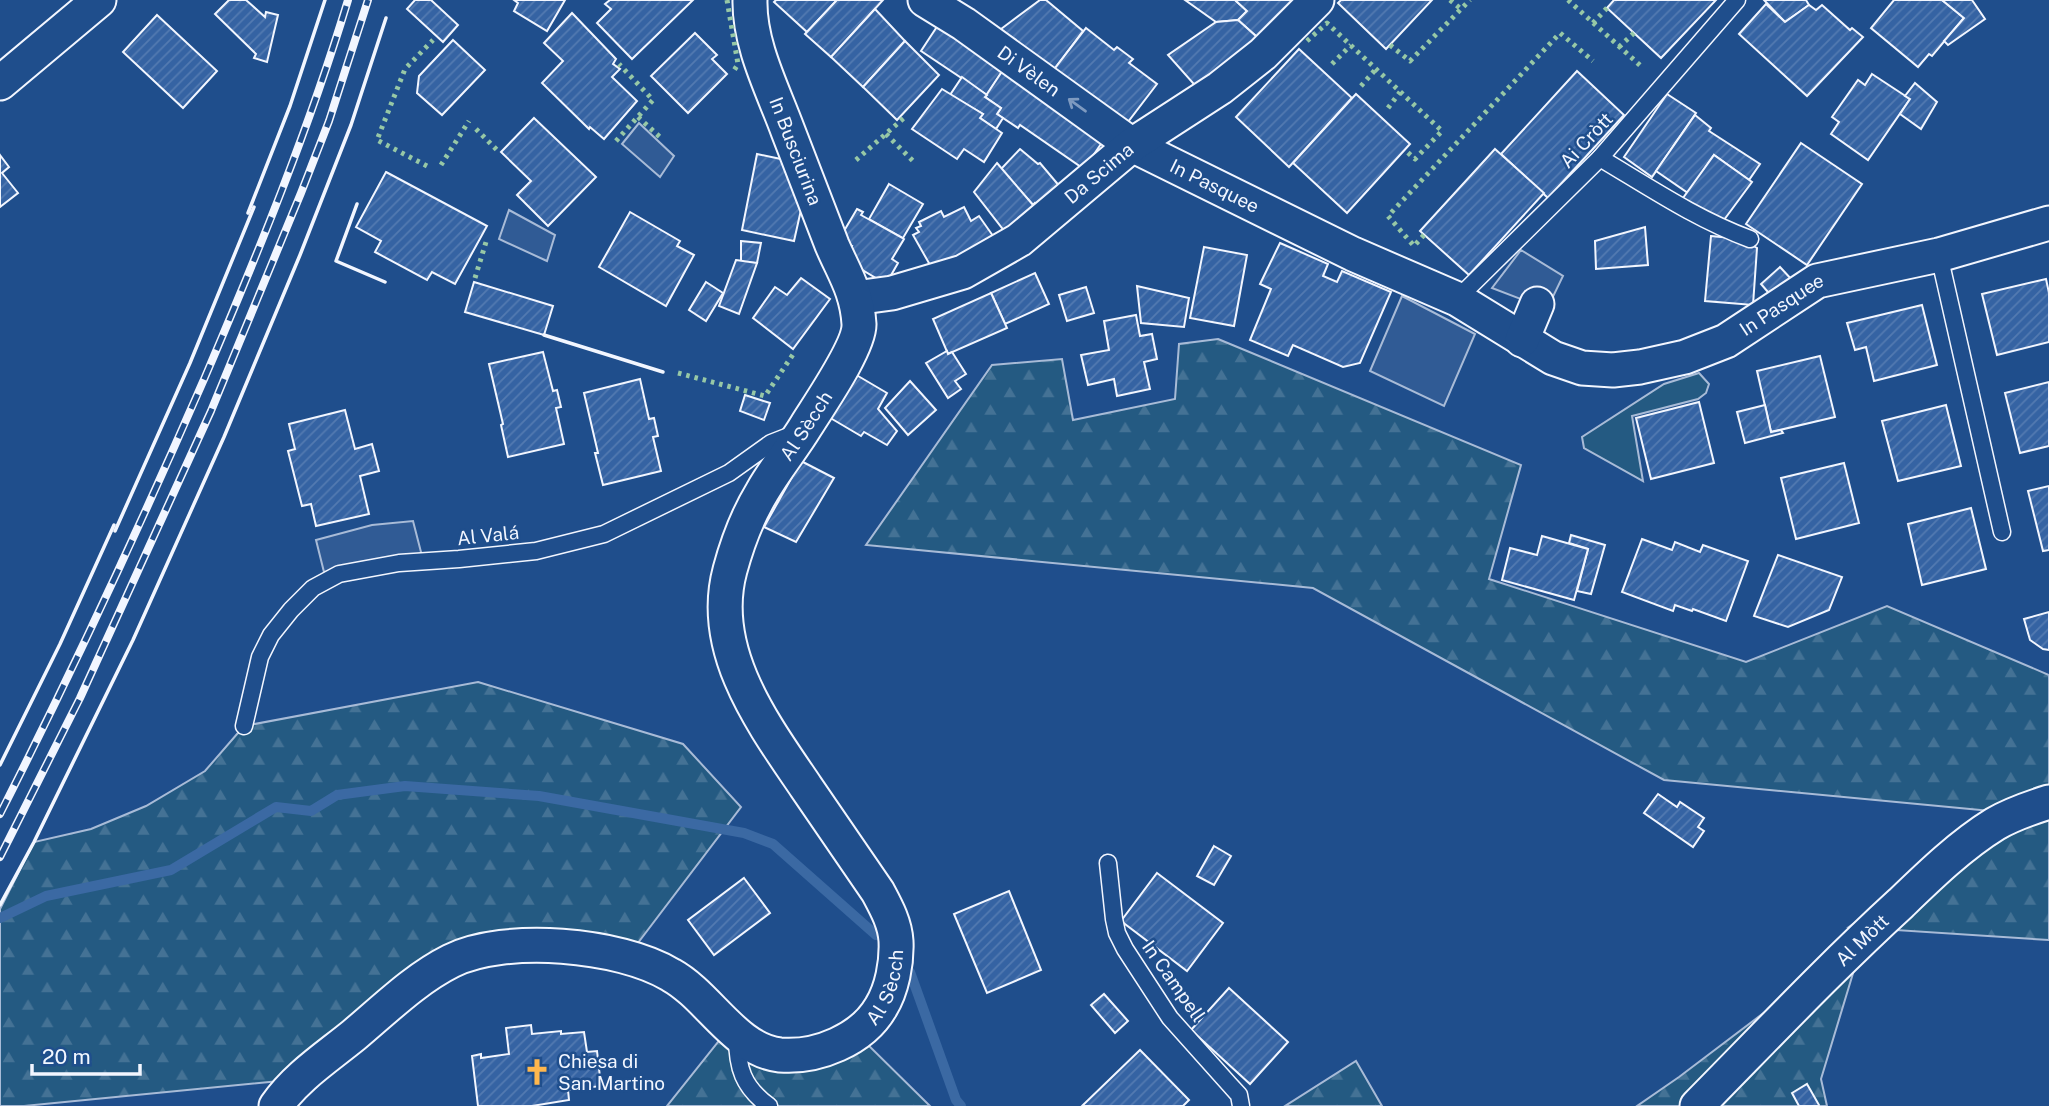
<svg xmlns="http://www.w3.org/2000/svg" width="2049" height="1106" viewBox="0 0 2049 1106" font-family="'Public Sans',sans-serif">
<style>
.grass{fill:#245a82;stroke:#a8bbd7;stroke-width:2}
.forest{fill:url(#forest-firs);stroke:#a8bbd7;stroke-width:2}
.parking{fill:#305b95;stroke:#a8bbd7;stroke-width:2}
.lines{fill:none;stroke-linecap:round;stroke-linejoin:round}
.stream{stroke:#3b69a3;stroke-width:10}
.building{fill:url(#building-hatch);stroke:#f2f6ff;stroke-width:2}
.service-casing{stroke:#f2f6ff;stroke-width:19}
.minor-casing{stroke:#f2f6ff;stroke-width:37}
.service{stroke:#1f4e8c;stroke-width:16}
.minor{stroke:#1f4e8c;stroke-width:33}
.rail-casing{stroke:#f2f6ff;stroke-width:8}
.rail{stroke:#1f4e8c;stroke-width:5;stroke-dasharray:16;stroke-linecap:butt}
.hedge{stroke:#97c8a6;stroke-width:5;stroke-dasharray:3.5 5;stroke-linecap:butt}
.wall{stroke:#f2f6ff;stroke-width:3.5}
.oneway{stroke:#7e9ac0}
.labels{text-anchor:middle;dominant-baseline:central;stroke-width:5;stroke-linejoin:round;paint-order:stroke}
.street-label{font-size:19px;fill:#f2f6ff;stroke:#1f4e8c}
.poi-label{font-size:19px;fill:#f2f6ff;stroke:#1f4e8c;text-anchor:start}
</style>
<defs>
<pattern id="forest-firs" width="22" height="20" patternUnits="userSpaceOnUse" patternTransform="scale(1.75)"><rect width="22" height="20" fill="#245a82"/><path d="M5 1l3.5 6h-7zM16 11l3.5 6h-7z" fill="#447295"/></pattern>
<pattern id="building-hatch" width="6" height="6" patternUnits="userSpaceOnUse" patternTransform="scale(1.75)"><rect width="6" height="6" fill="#3563a3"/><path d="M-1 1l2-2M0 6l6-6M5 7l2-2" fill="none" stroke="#537ab1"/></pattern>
</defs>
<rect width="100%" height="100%" fill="#1f4e8c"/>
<!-- grass -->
<path class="grass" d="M1699,373L1709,384L1706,393L1698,399L1632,416L1643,481L1584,448L1582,437L1664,384Z"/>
<!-- forest -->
<g class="forest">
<path d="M1218,339L1521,465L1489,579L1746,662L1887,606L2049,675V940L1849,927L2012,813L1664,780L1313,588L866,545L992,365L1062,359L1073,420L1175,399L1179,344Z"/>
<path d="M478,682L683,744L741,807L628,956L476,953L300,1079L24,1106H0V909L34,842L91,829L146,806L205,771L244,726Z"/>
<path d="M1864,937L1821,1079L1827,1106H1637L1679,1077Z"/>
<path d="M730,1027L752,1046L856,1033L930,1106H667Z"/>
<path d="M1356,1061L1382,1106H1285Z"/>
</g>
<!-- parking -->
<g class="parking">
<path d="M639,123L674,156L660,177L622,144Z"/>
<path d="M509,210L555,235L547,261L499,239Z"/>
<path d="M1521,250L1563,276L1547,309L1492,288Z"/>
<path d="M1402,296L1475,334L1444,406L1370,371Z"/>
<path d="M413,521L422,556L324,572L316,540L372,525Z"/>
</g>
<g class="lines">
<!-- stream -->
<g class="stream">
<path d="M0,918L46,896L171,870L276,807L311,811L337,795L405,786L539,796L744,833L773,844L876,935"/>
<path d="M910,972L956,1100L961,1106"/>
</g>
</g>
<!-- building -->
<g class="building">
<path d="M229,0H246L265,17L266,12L278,15L267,62L254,58L256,54L215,14Z"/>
<path d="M415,0H431L458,25L443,42L407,9Z"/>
<path d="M514,0H565L547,31L514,11L518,3Z"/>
<path d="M610,0H693L632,59L597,23L611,9L605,4Z"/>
<path d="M776,0H837L807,32L774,2Z"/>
<path d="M837,0H883L831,57L805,34Z"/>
<path d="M1040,0H1046L1083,31L1049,76L1001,29Z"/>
<path d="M1185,0H1235L1247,11L1238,20L1216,22Z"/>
<path d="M1235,0H1305L1267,46L1238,20L1247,11Z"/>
<path d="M1341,0H1432L1386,49L1338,3Z"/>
<path d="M1614,0H1716L1661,58L1607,8Z"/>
<path d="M1764,0H1806L1809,5L1785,22Z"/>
<path d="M1894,0H1942L1964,18L1932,56L1929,54L1918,67L1871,28Z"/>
<path d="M1942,0H1972L1985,19L1948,45L1944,41L1964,18Z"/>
<path d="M1766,4L1785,22L1809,5L1816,10L1822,5L1850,30L1852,28L1863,37L1807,96L1739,34Z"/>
<path d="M875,9L905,41L863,87L831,57Z"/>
<path d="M572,13L616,59L613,64L620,69L612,77L637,101L604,139L590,127L589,129L542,83L563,61L544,43Z"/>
<path d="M157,15L217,71L183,108L123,52Z"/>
<path d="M1238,20L1267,46L1200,91L1168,55L1216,22Z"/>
<path d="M940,22L1007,64L987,95L921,51Z"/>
<path d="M1086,28L1114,50L1117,47L1133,59L1129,63L1157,84L1121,131L1049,76Z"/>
<path d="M695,33L717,55L712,59L727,74L688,113L651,76Z"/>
<path d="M453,40L485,70L442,115L417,93L419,76Z"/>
<path d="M905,41L939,75L897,120L863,87Z"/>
<path d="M1299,49L1352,98L1289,167L1236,117Z"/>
<path d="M1007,64L1107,135L1084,169L1020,125L1018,128L997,114L1001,108L985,97Z"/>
<path d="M1577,71L1624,115L1548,198L1501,154Z"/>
<path d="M1872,74L1910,99L1868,160L1831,134L1839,122L1832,117L1858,80L1865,85Z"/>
<path d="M962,77L987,95L985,97L1001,108L997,114L1003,118L996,129L980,118L983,114L950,95Z"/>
<path d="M1915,83L1937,102L1921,129L1900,114L1910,99L1905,96Z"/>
<path d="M942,89L983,114L980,118L1002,133L984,162L964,149L957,159L912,129Z"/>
<path d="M1356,94L1410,144L1347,213L1293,163Z"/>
<path d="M1667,94L1696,113L1652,177L1624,157Z"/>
<path d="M1695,115L1711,128L1709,131L1760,164L1749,180L1714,155L1688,193L1656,171Z"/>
<path d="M534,118L596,177L548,226L517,195L531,181L501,152Z"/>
<path d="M1801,143L1862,184L1807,265L1746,224Z"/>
<path d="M1020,149L1038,164L1040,163L1061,188L1039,207L1035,203L1033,205L1001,169Z"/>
<path d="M1495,149L1544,193L1469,275L1420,231Z"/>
<path d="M757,154L790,161L805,192L794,241L742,230Z"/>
<path d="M0,155L9,167L2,173L18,193L0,207Z"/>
<path d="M1714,155L1752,182L1721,224L1683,198Z"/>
<path d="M997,163L1033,205L1035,203L1043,210L1009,237L974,192Z"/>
<path d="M386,172L487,226L455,284L432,272L427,280L375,252L381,241L356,227Z"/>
<path d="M889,184L923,204L903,238L869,219Z"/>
<path d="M964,207L971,221L979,216L998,243L934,272L913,235L919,232L916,228L921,226L919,222L941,211L944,217Z"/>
<path d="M857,209L863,212L861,215L904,239L892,259L898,263L886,284L844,259L852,246L845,243L841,236Z"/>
<path d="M630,212L680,241L677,246L694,255L666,306L599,267Z"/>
<path d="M1645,227L1648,265L1596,269L1595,241Z"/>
<path d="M1711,236L1741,239L1757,248L1753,305L1705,301Z"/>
<path d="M741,241L761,243L757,263L741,262Z"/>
<path d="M1280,243L1328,264L1323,276L1337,282L1342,271L1391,292L1360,363L1343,367L1293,345L1288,356L1250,340L1271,289L1260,284Z"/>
<path d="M1204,247L1247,255L1234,326L1190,318Z"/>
<path d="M736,260L757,263L739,314L719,306Z"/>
<path d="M1780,267L1793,281L1774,299L1761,284Z"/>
<path d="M1035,273L1049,304L1005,324L991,293Z"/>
<path d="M801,278L830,299L793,349L753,318L775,287L787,295Z"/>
<path d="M2046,279L2049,293V342L1997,355L1982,294Z"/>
<path d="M474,282L553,306L544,335L465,312Z"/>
<path d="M706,282L723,293L706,321L689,310Z"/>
<path d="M1137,286L1189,298L1184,327L1141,323Z"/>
<path d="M1086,287L1094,313L1067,321L1059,295Z"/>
<path d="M991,293L1007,328L948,354L933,319Z"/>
<path d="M1922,305L1937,365L1874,381L1866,347L1855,350L1847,323Z"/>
<path d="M1136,315L1140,336L1152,334L1157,359L1144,362L1150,389L1117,396L1114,379L1088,385L1081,355L1109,350L1104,321Z"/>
<path d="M947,351L948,354L952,352L966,374L955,381L961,389L948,398L926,363Z"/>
<path d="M543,352L553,391L557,390L561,407L556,408L564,444L508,457L501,425L503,424L489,364Z"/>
<path d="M1820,356L1835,417L1771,432L1757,371Z"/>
<path d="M853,373L887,393L878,409L897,431L887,445L864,432L861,436L827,416Z"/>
<path d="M640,379L649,419L654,418L658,436L653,437L661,471L603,485L595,453H598L584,393Z"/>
<path d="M910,381L936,410L908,435L885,408Z"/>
<path d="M2049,382V446L2020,453L2005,393Z"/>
<path d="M745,395L770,403L764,420L740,411Z"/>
<path d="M1699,402L1714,463L1651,479L1636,418Z"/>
<path d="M1765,405L1771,432L1781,430L1783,433L1745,443L1737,412Z"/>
<path d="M1946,405L1961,466L1898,481L1882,421Z"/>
<path d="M345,410L355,449L372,444L379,471L360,476L369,514L316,526L311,504L302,506L288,451L295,449L289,424Z"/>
<path d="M801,461L834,478L796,542L764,527Z"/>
<path d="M1844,463L1859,523L1796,539L1781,478Z"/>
<path d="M2049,486V550L2043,551L2028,491Z"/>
<path d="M1971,508L1986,569L1922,585L1908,524Z"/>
<path d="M1571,535L1605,545L1591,594L1577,591L1588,549L1569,543Z"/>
<path d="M1542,536L1588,549L1574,600L1502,580L1510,548L1537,555Z"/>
<path d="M1642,539L1672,550L1675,542L1700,552L1703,545L1748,561L1726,621L1693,609L1692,611L1675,605L1673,611L1622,592Z"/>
<path d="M1778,555L1842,577L1829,610L1788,627L1754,616Z"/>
<path d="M2049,612V650L2043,649L2030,640L2024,619Z"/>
<path d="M1658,794L1677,807L1680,802L1704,818L1698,827L1704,831L1693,847L1644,813Z"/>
<path d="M1214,846L1231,856L1214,885L1197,876Z"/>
<path d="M1157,873L1223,923L1187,971L1121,921Z"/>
<path d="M744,878L770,913L714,955L688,920Z"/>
<path d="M1009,891L1041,970L987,993L954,914Z"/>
<path d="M1229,988L1288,1042L1250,1084L1191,1030Z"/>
<path d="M1104,994L1128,1021L1115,1033L1091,1005Z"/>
<path d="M531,1025L532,1034L561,1031V1034L584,1032L587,1052L597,1051L601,1086L568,1090L569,1100L532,1106H478L472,1056L481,1054V1058L509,1054L506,1028Z"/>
<path d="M1140,1050L1189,1100L1183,1106H1082Z"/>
<path d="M1807,1084L1819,1105L1818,1106H1799L1792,1093Z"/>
</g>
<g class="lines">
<defs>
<g id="service">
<path d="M1600,158C1649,187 1696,219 1750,239"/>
<path d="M1939,255L2002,532"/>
<path d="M1457,299L1600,158L1737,0"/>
<path d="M244,726L260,657L271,635L291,610L313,588L339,574L399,563L459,559L536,551L604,534L729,473L771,443L794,434"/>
<path d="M1108,863L1114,919L1117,933L1125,949L1170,1018L1229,1084L1239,1095L1241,1106"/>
<path d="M737,1036C737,1068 743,1087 769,1106"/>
</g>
<g id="minor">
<path id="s1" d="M925,0L964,24L1132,145L1353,254L1457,299L1553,358L1582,368L1613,370L1640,367L1685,357L1726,341L1817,281L1939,255L2049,223"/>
<path d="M0,83L99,0"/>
<path id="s2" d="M855,298L892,293L963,272L1019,240L1132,145L1220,88L1263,54L1317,0"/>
<path d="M1522,340L1537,304"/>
<path id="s3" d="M276,1106C296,1077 327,1057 354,1035C385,1009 415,979 451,961C505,934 620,944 671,975C709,996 735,1050 780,1055C817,1058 862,1040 881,1007C892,989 897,963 896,941C895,923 886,907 878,892C854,857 830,822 806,787C764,725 708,651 730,570C737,544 748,515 762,492C775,469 792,449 806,426C819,405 860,346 859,324C857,291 844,273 832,245C817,207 803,169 788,131C773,90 749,45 750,0"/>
<path id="s4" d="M1697,1106C1764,1038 1830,968 1901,903C1930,875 1961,845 1995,824C2012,814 2030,808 2049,802"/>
</g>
</defs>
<!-- service casing -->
<use href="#service" class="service-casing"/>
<!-- minor casing -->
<use href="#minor" class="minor-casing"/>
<!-- service -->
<use href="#service" class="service"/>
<!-- minor -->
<use href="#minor" class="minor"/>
<defs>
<g id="rail">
<path d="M0,814C73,670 141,524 205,377C258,253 309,129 348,0"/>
<path d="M0,857L80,698L211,411L301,193L329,121L368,0"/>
</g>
</defs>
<!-- rail casing -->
<use href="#rail" class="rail-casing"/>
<!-- rail -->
<use href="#rail" class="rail"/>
<!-- hedge -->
<g class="hedge">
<path d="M727,0L738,64L733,72"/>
<path d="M1450,0L1461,9"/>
<path d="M1568,0L1643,68"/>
<path d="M1593,23L1607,8"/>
<path d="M1307,41L1327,23L1442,131L1415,159L1405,150"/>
<path d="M1390,45L1410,61L1470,0"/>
<path d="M1619,47L1634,33"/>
<path d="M1332,64L1351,45"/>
<path d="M1361,86L1376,69"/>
<path d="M1388,108L1400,92"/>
<path d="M638,117L661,138"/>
<path d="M476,129L498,151"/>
<path d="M886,134L916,164"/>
<path d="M616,141L653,100L619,64"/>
<path d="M856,160L905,117"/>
<path d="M441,165L469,121"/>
<path d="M427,166L377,140L405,69L433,40"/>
<path d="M1424,235L1414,246L1388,216L1560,33L1593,61"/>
<path d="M475,278L486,242"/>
<path d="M678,373L765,396L794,353"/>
</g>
<!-- wall -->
<g class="wall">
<path d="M357,204L336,261L385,282"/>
<path d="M248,213L290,106L325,0"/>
<path d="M544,335L663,372"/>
<path d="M115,531L190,363L254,207"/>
<path d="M0,765L60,644L114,525"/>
<path d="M0,905L34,842L133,640L224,437L300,255L351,125L386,18"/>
</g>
</g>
<!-- one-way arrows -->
<defs><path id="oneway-shaft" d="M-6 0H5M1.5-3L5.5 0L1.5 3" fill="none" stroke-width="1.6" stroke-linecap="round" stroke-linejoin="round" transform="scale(1.75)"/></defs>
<use class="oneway" href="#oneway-shaft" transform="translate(1077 105) rotate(-144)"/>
<!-- icons -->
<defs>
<symbol id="church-bare" viewBox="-9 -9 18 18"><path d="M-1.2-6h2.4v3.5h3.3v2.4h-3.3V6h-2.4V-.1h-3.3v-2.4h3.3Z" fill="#ffb74d" stroke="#1f4e8c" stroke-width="2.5" paint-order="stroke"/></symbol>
</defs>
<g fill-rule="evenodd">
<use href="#church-bare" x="518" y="1053" width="38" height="38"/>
</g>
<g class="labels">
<!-- street labels -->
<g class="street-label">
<text stroke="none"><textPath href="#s1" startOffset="126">Di Vèlen</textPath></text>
<text transform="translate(1586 140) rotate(-47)">Ai Cròtt</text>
<text transform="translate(796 151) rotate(69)">In Busciurina</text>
<text stroke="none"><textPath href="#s2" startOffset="280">Da Scima</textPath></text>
<text stroke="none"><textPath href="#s1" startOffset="345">In Pasquee</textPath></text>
<text stroke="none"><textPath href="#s1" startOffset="971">In Pasquee</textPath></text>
<text stroke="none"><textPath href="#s3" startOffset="1360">Al Sècch</textPath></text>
<text transform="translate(488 535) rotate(-6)">Al Valá</text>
<text stroke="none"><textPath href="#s4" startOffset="234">Al Mòtt</textPath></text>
<text transform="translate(1174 981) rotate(55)">In Campell</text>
<text stroke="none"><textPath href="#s3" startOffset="730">Al Sècch</textPath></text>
</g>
<!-- poi labels -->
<g class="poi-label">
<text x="558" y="1061">Chiesa di<tspan x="558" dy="22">San Martino</tspan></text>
</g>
</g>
<!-- scale -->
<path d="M32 1064v10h108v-10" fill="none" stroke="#f2f6ff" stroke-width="3.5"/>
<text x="42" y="1064" font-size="21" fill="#f2f6ff" stroke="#1f4e8c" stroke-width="5" paint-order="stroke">20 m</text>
</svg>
